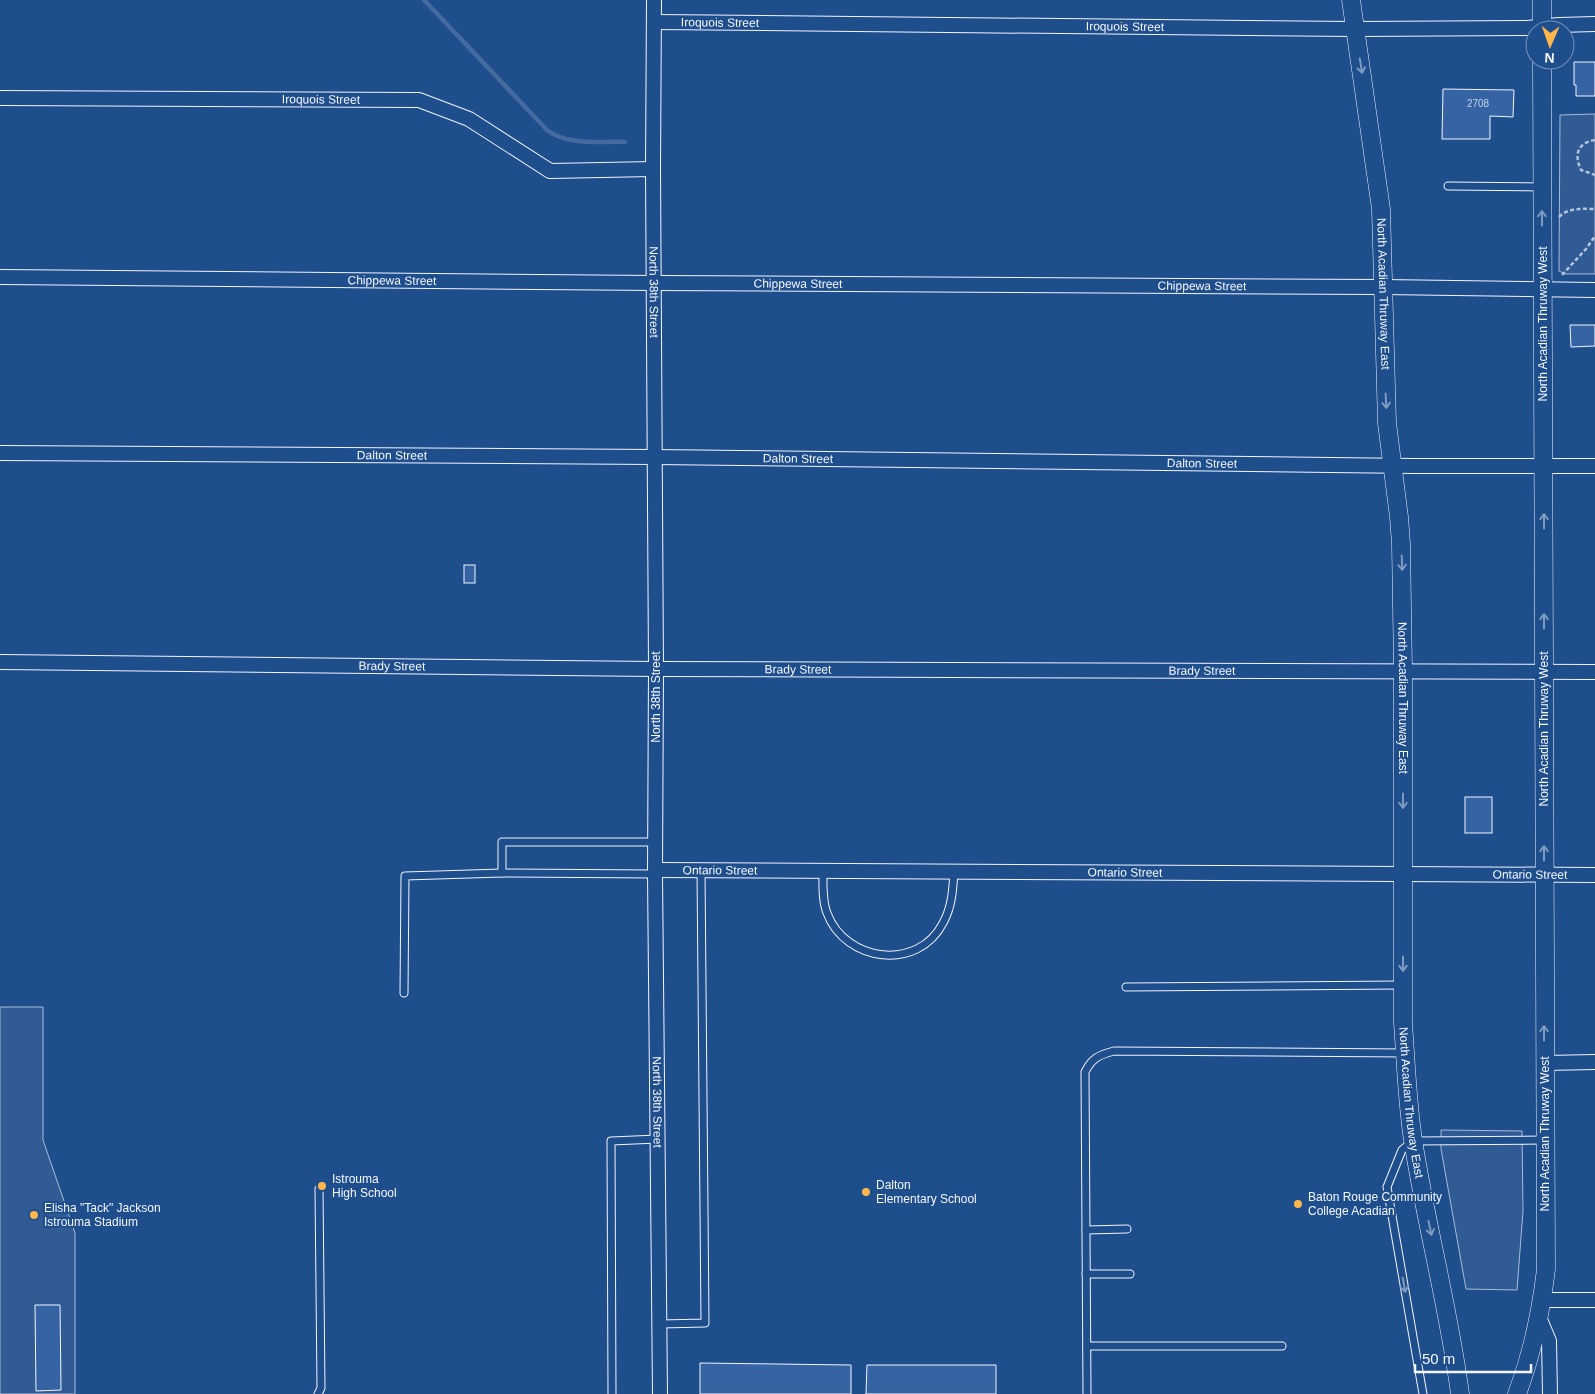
<svg xmlns="http://www.w3.org/2000/svg" width="1595" height="1394" viewBox="0 0 1595 1394" font-family="Helvetica,sans-serif">
<style>
.built{fill:#305b95;stroke:#a8bbd7}
.lines{fill:none;stroke-linecap:round;stroke-linejoin:round}
.stream{stroke:#446ba0;stroke-width:4.5}
.building{fill:#3563a3;stroke:#f2f6ff}
.service-casing{stroke:#f2f6ff;stroke-width:9}
.minor-casing{stroke:#f2f6ff;stroke-width:16}
.tertiary-casing{stroke:#f2f6ff;stroke-width:19}
.path{stroke:#b3c4dc;stroke-width:2.5;stroke-dasharray:4 2.5;stroke-linecap:butt}
.service{stroke:#1f4e8c;stroke-width:7}
.minor{stroke:#1f4e8c;stroke-width:14}
.tertiary{stroke:#1f4e8c;stroke-width:18}
.oneway{stroke:#7e9ac0}
.poi-dot{fill:#ffb74d;stroke:#1f4e8c;stroke-width:2}
.labels{text-anchor:middle;dominant-baseline:central;stroke-width:4;stroke-linejoin:round;paint-order:stroke}
.number-label{font-size:10px;fill:#c3d1e8}
.street-label{font-size:12px;fill:#f2f6ff;stroke:#1f4e8c}
.poi-label{font-size:12px;fill:#f2f6ff;stroke:#1f4e8c;text-anchor:start}
</style>
<rect width="100%" height="100%" fill="#1f4e8c"/>
<!-- built -->
<g class="built">
<path d="M1595,114V274H1565L1559,271L1560,115Z"/>
<path d="M0,1007H43V1140L75,1233V1394H0Z"/>
<path d="M1441,1130L1522,1131L1523,1211L1517,1290L1466,1289L1441,1149Z"/>
</g>
<g class="lines">
<!-- stream -->
<path class="stream" d="M424,0L547,130C568,146 599,141 625,142"/>
</g>
<!-- building -->
<g class="building">
<path d="M1574,62H1595V96H1576V85H1574Z"/>
<path d="M1443,89L1514,90L1513,117L1490,116V139H1442Z"/>
<path d="M1570,325H1595V346L1571,347Z"/>
<rect x="464" y="565" width="11" height="18"/>
<rect x="1465" y="797" width="27" height="36"/>
<path d="M35,1305H60L61,1390L36,1391Z"/>
<path d="M700,1363L851,1365V1394H700Z"/>
<path d="M867,1365H996V1394H866Z"/>
</g>
<g class="lines">
<defs>
<g id="service">
<path d="M1448,186L1542,187"/>
<path d="M823,871C823,884 822,900 827,913C845,962 918,972 943,923C952,907 953,889 954,871"/>
<path d="M655,874L502,873V842H656"/>
<path d="M1126,987L1403,985"/>
<path d="M404,993L405,876L502,873"/>
<path d="M1086,1230L1127,1229"/>
<path d="M1086,1274H1130"/>
<path d="M660,1324L705,1323L701,870"/>
<path d="M1087,1346H1282"/>
<path d="M318,1394L321,1388L319,1189"/>
<path d="M612,1394L611,1141L658,1139"/>
<path d="M1087,1394L1085,1072C1092,1058 1099,1055 1114,1051L1405,1053"/>
<path d="M1423,1394L1387,1187L1402,1150L1413,1141L1544,1140"/>
</g>
<g id="minor">
<path id="s1" d="M654,0L653,169L656,669L655,874L660,1394"/>
<path id="s2" d="M655,22L1355,29L1527,28L1559,25L1595,24"/>
<path id="s3" d="M0,98L419,100L469,119L550,171L653,169"/>
<path id="s4" d="M0,277L654,283L1384,287L1595,290"/>
<path id="s5" d="M0,453L654,457L1413,466H1595"/>
<path id="s6" d="M0,662L656,669L1595,672"/>
<path id="s7" d="M655,870L1595,875"/>
<path d="M1545,1063L1595,1062"/>
<path d="M1542,1300H1595"/>
<path d="M1539,1317L1549,1341L1550,1394"/>
</g>
<g id="tertiary">
<path id="s8" d="M1351,0L1381,209L1387,423L1399,517L1401,544L1403,671V1023C1406,1062 1407,1101 1413,1140C1426,1225 1449,1309 1460,1394"/>
<path d="M1542,30V0"/>
<path d="M1517,1394C1532,1354 1541,1312 1546,1269L1542,60"/>
</g>
</defs>
<!-- service casing -->
<use href="#service" class="service-casing"/>
<!-- minor casing -->
<use href="#minor" class="minor-casing"/>
<!-- tertiary casing -->
<use href="#tertiary" class="tertiary-casing"/>
<!-- path -->
<g class="path">
<path d="M1595,140C1577,143 1574,155 1581,170L1595,175"/>
<path d="M1559,217C1569,207 1582,209 1595,209"/>
<path d="M1562,275L1586,249L1595,236"/>
</g>
<!-- service -->
<use href="#service" class="service"/>
<!-- minor -->
<use href="#minor" class="minor"/>
<!-- tertiary -->
<use href="#tertiary" class="tertiary"/>
</g>
<!-- one-way arrows -->
<defs><path id="oneway-shaft" d="M-6 0H5M1.5-3L5.5 0L1.5 3" fill="none" stroke-width="1.6" stroke-linecap="round" stroke-linejoin="round" transform="scale(1.25)"/></defs>
<g class="oneway">
<use href="#oneway-shaft" transform="translate(1361 66) rotate(81)"/>
<use href="#oneway-shaft" transform="translate(1542 218) rotate(-90)"/>
<use href="#oneway-shaft" transform="translate(1386 401) rotate(87)"/>
<use href="#oneway-shaft" transform="translate(1544 521) rotate(-90)"/>
<use href="#oneway-shaft" transform="translate(1402 563) rotate(88)"/>
<use href="#oneway-shaft" transform="translate(1544 621) rotate(-90)"/>
<use href="#oneway-shaft" transform="translate(1403 801) rotate(90)"/>
<use href="#oneway-shaft" transform="translate(1544 853) rotate(-90)"/>
<use href="#oneway-shaft" transform="translate(1403 964) rotate(90)"/>
<use href="#oneway-shaft" transform="translate(1544 1033) rotate(-90)"/>
<use href="#oneway-shaft" transform="translate(1430 1228) rotate(78)"/>
<use href="#oneway-shaft" transform="translate(1404 1285) rotate(80)"/>
</g>
<!-- markers -->
<g class="poi-dot">
<circle cx="322" cy="1186" r="5"/>
<circle cx="866" cy="1192" r="5"/>
<circle cx="1298" cy="1204" r="5"/>
<circle cx="34" cy="1215" r="5"/>
</g>
<g class="labels">
<!-- number labels -->
<g class="number-label">
<text x="1478" y="103">2708</text>
</g>
<!-- street labels -->
<g class="street-label">
<text stroke="none"><textPath href="#s2" startOffset="65">Iroquois Street</textPath></text>
<text stroke="none"><textPath href="#s2" startOffset="470">Iroquois Street</textPath></text>
<text stroke="none"><textPath href="#s3" startOffset="321">Iroquois Street</textPath></text>
<text stroke="none"><textPath href="#s4" startOffset="392">Chippewa Street</textPath></text>
<text stroke="none"><textPath href="#s4" startOffset="798">Chippewa Street</textPath></text>
<text stroke="none"><textPath href="#s4" startOffset="1202">Chippewa Street</textPath></text>
<text stroke="none"><textPath href="#s1" startOffset="292">North 38th Street</textPath></text>
<text stroke="none"><textPath href="#s8" startOffset="296">North Acadian Thruway East</textPath></text>
<text transform="translate(1543 324) rotate(-90)">North Acadian Thruway West</text>
<text stroke="none"><textPath href="#s5" startOffset="392">Dalton Street</textPath></text>
<text stroke="none"><textPath href="#s5" startOffset="798">Dalton Street</textPath></text>
<text stroke="none"><textPath href="#s5" startOffset="1202">Dalton Street</textPath></text>
<text stroke="none"><textPath href="#s6" startOffset="392">Brady Street</textPath></text>
<text stroke="none"><textPath href="#s6" startOffset="798">Brady Street</textPath></text>
<text stroke="none"><textPath href="#s6" startOffset="1202">Brady Street</textPath></text>
<text transform="translate(656 697) rotate(-90)">North 38th Street</text>
<text stroke="none"><textPath href="#s8" startOffset="701">North Acadian Thruway East</textPath></text>
<text transform="translate(1544 729) rotate(-90)">North Acadian Thruway West</text>
<text stroke="none"><textPath href="#s7" startOffset="65">Ontario Street</textPath></text>
<text stroke="none"><textPath href="#s7" startOffset="470">Ontario Street</textPath></text>
<text stroke="none"><textPath href="#s7" startOffset="875">Ontario Street</textPath></text>
<text stroke="none"><textPath href="#s1" startOffset="1102">North 38th Street</textPath></text>
<text stroke="none"><textPath href="#s8" startOffset="1106">North Acadian Thruway East</textPath></text>
<text transform="translate(1545 1134) rotate(-90)">North Acadian Thruway West</text>
</g>
<!-- poi labels -->
<g class="poi-label">
<text x="332" y="1179">Istrouma<tspan x="332" dy="14">High School</tspan></text>
<text x="876" y="1185">Dalton<tspan x="876" dy="14">Elementary School</tspan></text>
<text x="1308" y="1197">Baton Rouge Community<tspan x="1308" dy="14">College Acadian</tspan></text>
<text x="44" y="1208">Elisha "Tack" Jackson<tspan x="44" dy="14">Istrouma Stadium</tspan></text>
</g>
</g>
<!-- north arrow -->
<g transform="translate(1550 45) rotate(182)"><circle r="24" fill="#1f4e8c" stroke="#7391ba"/>
<path d="M0-4L9 19L0 12L-9 19Z" fill="#ffb74d"/>
<text y="-8" font-size="14" font-weight="bold" text-anchor="middle" fill="#f2f6ff">N</text>
</g>
<!-- scale -->
<path d="M1415 1364v8h116v-8" fill="none" stroke="#f2f6ff" stroke-width="2.5"/>
<text x="1422" y="1364" font-size="15" fill="#f2f6ff" stroke="#1f4e8c" stroke-width="4" paint-order="stroke">50 m</text>
</svg>
